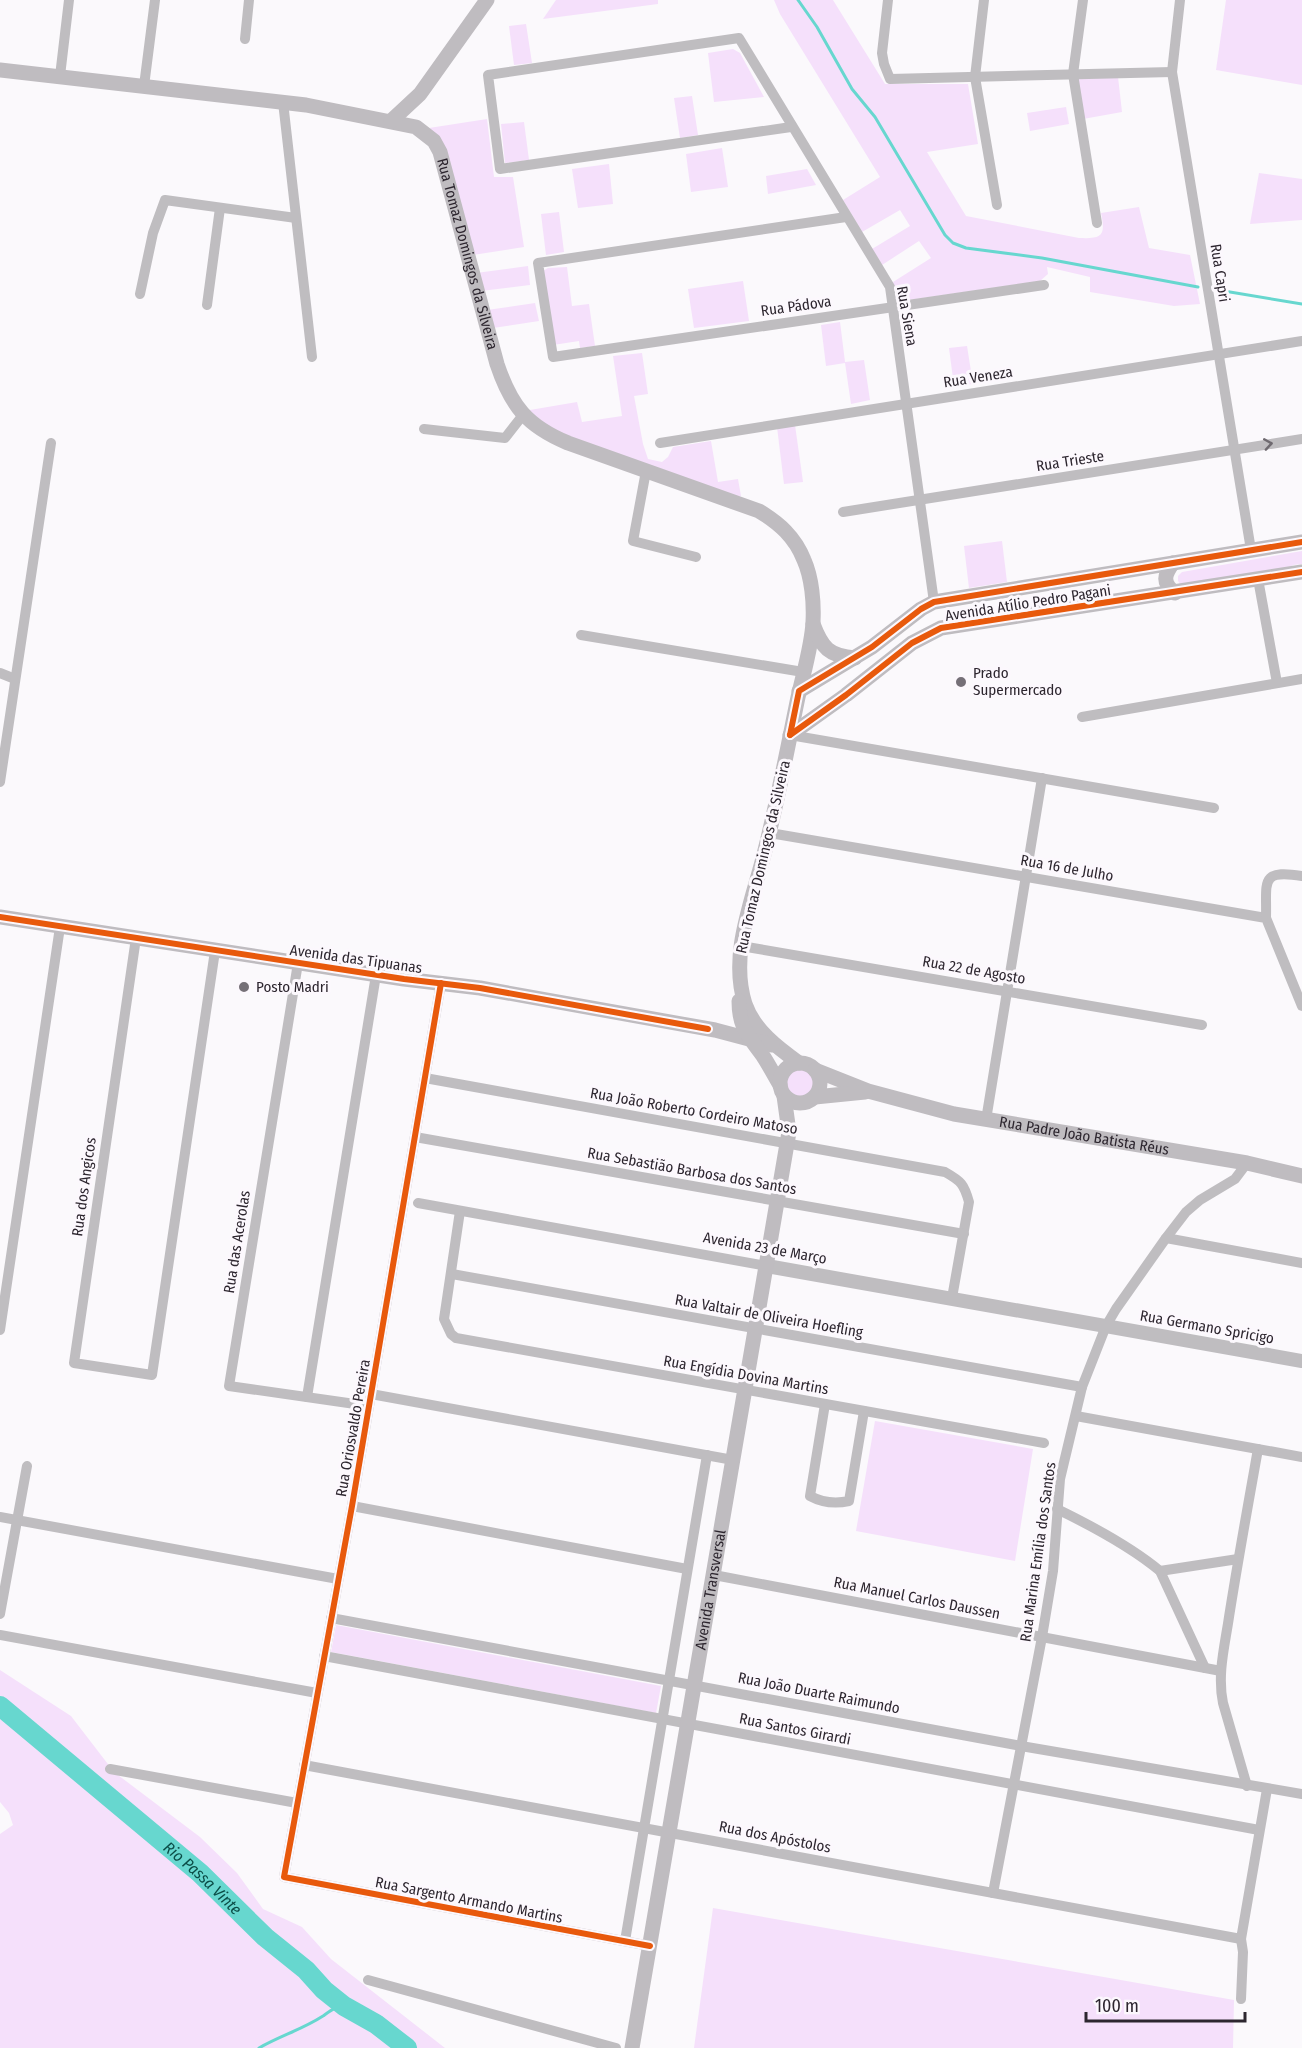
<svg xmlns="http://www.w3.org/2000/svg" width="1302" height="2048" viewBox="0 0 1302 2048" font-family="'Fira Sans Condensed',sans-serif">
<style>
.green{fill:#f5e0fb}
.lines{fill:none;stroke-linecap:round;stroke-linejoin:round}
.stream{stroke:#67d7cf;stroke-width:3}
.river{stroke:#67d7cf;stroke-width:20}
.minor{stroke:#bfbdc0;stroke-width:10}
.tertiary{stroke:#bfbdc0;stroke-width:14}
.secondary{stroke:#bfbcc0;stroke-width:15}
.cycleway-casing{stroke:#fcf8fd;stroke-width:10}
.cycleway{stroke:#e8590c;stroke-width:6}
.oneway{stroke:#6f6a70}
.poi-dot{fill:#757077;stroke:#fcf8fd;stroke-width:2}
.labels{text-anchor:middle;dominant-baseline:central;stroke-width:6;stroke-linejoin:round;paint-order:stroke}
.street-label{font-size:15px;fill:#2d262f;stroke:#fcf8fd}
.poi-label{font-size:15px;fill:#2d262f;stroke:#fcf8fd;text-anchor:start}
.water-label{font-size:16px;font-style:italic;fill:#0b4d47;stroke:#fcf8fd}
</style>
<rect width="100%" height="100%" fill="#fbf9fc"/>
<!-- green -->
<g class="green">
<path d="M556,0H658V4L543,19Z"/>
<path d="M774,0H833L885,84H968L978,144L927,152L966,216L1079,238C1102,239 1106,236 1101,213L1139,207L1149,248L1190,255L1200,304L1174,306L1090,292V277L1047,267L1048,274L1040,281L909,300H897L893,282L931,258L919,241L882,265L872,249L910,226L900,210L862,232L843,200L880,177L780,14Z"/>
<path d="M1226,0H1302V85L1216,70Z"/>
<path d="M526,24L532,63L514,65L509,26Z"/>
<path d="M733,49L740,53L764,97L714,102L708,53Z"/>
<path d="M1118,77L1122,112L1083,119L1078,79Z"/>
<path d="M692,96L698,135L680,138L674,98Z"/>
<path d="M1066,107L1069,124L1030,131L1027,113Z"/>
<path d="M487,119L494,177H513L524,247L473,255L429,128Z"/>
<path d="M524,122L529,160L505,163L501,124Z"/>
<path d="M722,148L728,187L691,192L686,154Z"/>
<path d="M609,164L613,204L578,208L572,169Z"/>
<path d="M807,169L816,185L768,194L766,176Z"/>
<path d="M1259,173L1302,179V220L1250,224Z"/>
<path d="M559,212L564,252L546,255L541,214Z"/>
<path d="M528,266L530,285L481,291L476,273Z"/>
<path d="M567,267L572,306L589,304L595,346L580,348L579,341L553,345L543,271L548,268Z"/>
<path d="M743,281L749,321L694,328L688,289Z"/>
<path d="M535,303L539,321L493,328L487,310Z"/>
<path d="M840,322L845,362L864,360L870,400L851,404L845,363L826,366L821,325Z"/>
<path d="M967,346L973,384L954,386L949,348Z"/>
<path d="M642,353L648,394L634,396L643,444L648,459L662,462L668,457L673,447L711,441L718,482L738,479L741,496L727,497L568,443L524,411L577,402L582,422L622,416L613,356Z"/>
<path d="M795,425L803,482L784,484L777,427Z"/>
<path d="M1002,541L1007,582L969,588L964,546Z"/>
<path d="M1302,551V564L1293,565L1289,568L1181,585L1178,581V576L1182,572Z"/>
<circle cx="800" cy="1083" r="15"/>
<path d="M875,1421L1033,1449L1015,1561L856,1531Z"/>
<path d="M336,1625L661,1686L656,1713L331,1652Z"/>
<path d="M0,1670L71,1716L114,1772L200,1837L237,1873L263,1909L302,1927L331,1959L445,2048H0V1834L13,1825L9,1813L0,1802Z"/>
<path d="M713,1908L1234,2000L1233,2048H694Z"/>
</g>
<g class="lines">
<!-- stream -->
<g class="stream">
<path d="M798,0L817,27L852,89L875,117L945,235L953,243L966,248L1042,258L1198,287"/>
<path d="M1218,290L1302,304"/>
<path d="M259,2048C280,2036 303,2029 323,2016C330,2011 336,2006 344,2006"/>
</g>
<!-- river -->
<path class="river" id="s1" d="M0,1706L200,1873L265,1937L306,1970L324,1990L344,2006L376,2024L407,2048"/>
<!-- minor -->
<g class="minor">
<path d="M888,0L882,53L884,64L890,79L1172,72"/>
<path d="M984,0L975,77L997,205"/>
<path d="M1083,0L1073,74L1097,223"/>
<path d="M1180,0L1172,72L1251,550"/>
<path d="M245,39L249,0"/>
<path d="M60,76L69,0"/>
<path d="M144,86L155,0"/>
<path d="M283,102L312,357"/>
<path d="M791,127L500,169L488,75L739,38L890,287L934,602"/>
<path d="M846,217L538,263L553,357L1044,285"/>
<path d="M140,294L153,233L165,200L296,218"/>
<path d="M207,305L220,208"/>
<path d="M424,429L505,438L523,415"/>
<path d="M660,443L1302,341"/>
<path d="M646,471L633,541L696,557"/>
<path d="M843,512L1302,439"/>
<path d="M1258,579L1277,683"/>
<path d="M581,635L803,672"/>
<path d="M0,673L15,679"/>
<path d="M1082,717L1302,679"/>
<path d="M790,735L1214,808"/>
<path d="M0,782L51,443"/>
<path d="M770,833L1266,918L1302,1006"/>
<path d="M1266,918C1267,882 1259,869 1302,876"/>
<path d="M136,938L74,1363L152,1375L215,951"/>
<path d="M741,946L1202,1025"/>
<path d="M298,963L229,1386L369,1406"/>
<path d="M441,983L352,1506L284,1877L650,1946"/>
<path d="M425,1078L945,1172C961,1181 964,1184 969,1202L952,1298"/>
<path d="M986,1120L1042,778"/>
<path d="M415,1137L964,1234"/>
<path d="M418,1203L767,1266"/>
<path d="M460,1211L444,1319L451,1334L456,1338L1044,1443"/>
<path d="M1166,1238L1302,1263"/>
<path d="M452,1274L1082,1387"/>
<path d="M0,1330L60,927"/>
<path d="M371,1394L733,1460"/>
<path d="M307,1397L376,975"/>
<path d="M825,1404L810,1496C823,1503 835,1504 849,1501L864,1411"/>
<path d="M1076,1416L1302,1457"/>
<path d="M352,1506L687,1569"/>
<path d="M1057,1509C1092,1526 1130,1546 1160,1571L1205,1668"/>
<path d="M0,1517L338,1579"/>
<path d="M1160,1571L1238,1559"/>
<path d="M714,1575L1221,1671"/>
<path d="M0,1614L27,1466"/>
<path d="M331,1618L1021,1746L1302,1794"/>
<path d="M0,1635L317,1693"/>
<path d="M324,1656L1259,1830"/>
<path d="M304,1765L1241,1939"/>
<path d="M110,1769L297,1803"/>
<path d="M1247,1786L1223,1703C1217,1674 1225,1645 1229,1617C1238,1560 1248,1505 1258,1449"/>
<path d="M993,1893L1042,1637L1053,1571L1060,1479L1082,1387L1106,1326L1116,1309L1166,1238L1186,1212L1200,1200L1235,1179L1247,1163"/>
<path d="M625,1941L707,1455"/>
<path d="M368,1980L616,2048"/>
<path d="M1241,1999L1243,1952L1241,1939L1267,1789"/>
</g>
<!-- tertiary -->
<path class="tertiary" d="M767,1266L1302,1361"/>
<!-- secondary -->
<g class="secondary">
<path id="s2" d="M0,70L306,105L416,127L434,141L440,152L497,364C511,406 527,426 568,443L759,511C779,523 795,537 804,560C812,578 814,603 813,622C812,646 802,678 797,702C786,756 776,809 762,862C750,907 730,957 745,1004C754,1030 778,1048 799,1063"/>
<path d="M391,121L420,94L487,0"/>
<path d="M1173,563C1164,575 1162,583 1175,593"/>
<path d="M813,624C822,648 829,656 855,658"/>
<path d="M799,691L872,647L921,609L934,602L1302,542"/>
<path d="M790,735L846,695L912,643L941,628L1302,572"/>
<path d="M0,917L404,979L480,988L715,1030L772,1045"/>
<path d="M739,1001C739,1028 748,1035 763,1056C769,1065 774,1075 780,1085"/>
<circle cx="800" cy="1083" r="20"/>
<path id="s3" d="M815,1070L868,1091L954,1114L1247,1163L1302,1176"/>
<path d="M815,1097L865,1092"/>
<path id="s4" d="M632,2048L789,1132L784,1096"/>
</g>
<defs>
<g id="cycleway">
<path d="M790,735L799,691L872,647L921,609L934,602L1302,542"/>
<path d="M790,735L846,695L912,643L941,628L1302,572"/>
<path d="M0,917L404,979L480,988L708,1029"/>
<path d="M441,983L352,1506L284,1877L650,1946"/>
</g>
</defs>
<!-- cycleway casing -->
<use href="#cycleway" class="cycleway-casing"/>
<!-- cycleway -->
<use href="#cycleway" class="cycleway"/>
</g>
<!-- one-way arrows -->
<defs><path id="oneway-chevron" d="M-2-3.5L2.5 0L-2 3.5" fill="none" stroke-width="1.6" stroke-linecap="round" stroke-linejoin="round" transform="scale(1.5)"/></defs>
<use class="oneway" href="#oneway-chevron" transform="translate(1268 444) rotate(-9)"/>
<!-- markers -->
<g class="poi-dot">
<circle cx="961" cy="682" r="6"/>
<circle cx="244" cy="987" r="6"/>
</g>
<g class="labels">
<!-- street labels -->
<g class="street-label">
<text stroke="none"><textPath href="#s2" startOffset="561">Rua Tomaz Domingos da Silveira</textPath></text>
<text transform="translate(1220 273) rotate(81)">Rua Capri</text>
<text transform="translate(796 306) rotate(-8)">Rua Pádova</text>
<text transform="translate(907 316) rotate(80)">Rua Siena</text>
<text transform="translate(978 377) rotate(-9)">Rua Veneza</text>
<text transform="translate(1070 461) rotate(-9)">Rua Trieste</text>
<text transform="translate(1028 603) rotate(-9)">Avenida Atílio Pedro Pagani</text>
<text transform="translate(763 857) rotate(-77)">Rua Tomaz Domingos da Silveira</text>
<text transform="translate(1067 868) rotate(10)">Rua 16 de Julho</text>
<text transform="translate(356 959) rotate(8)">Avenida das Tipuanas</text>
<text transform="translate(974 970) rotate(10)">Rua 22 de Agosto</text>
<text transform="translate(694 1111) rotate(10)">Rua João Roberto Cordeiro Matoso</text>
<text stroke="none"><textPath href="#s3" startOffset="278">Rua Padre João Batista Réus</textPath></text>
<text transform="translate(692 1171) rotate(10)">Rua Sebastião Barbosa dos Santos</text>
<text transform="translate(84 1187) rotate(-82)">Rua dos Angicos</text>
<text transform="translate(237 1242) rotate(-81)">Rua das Acerolas</text>
<text transform="translate(765 1248) rotate(10)">Avenida 23 de Março</text>
<text transform="translate(769 1316) rotate(10)">Rua Valtair de Oliveira Hoefling</text>
<text transform="translate(1207 1327) rotate(10)">Rua Germano Spricigo</text>
<text transform="translate(746 1375) rotate(10)">Rua Engídia Dovina Martins</text>
<text transform="translate(353 1428) rotate(-80)">Rua Oriosvaldo Pereira</text>
<text transform="translate(1038 1552) rotate(-82)">Rua Marina Emília dos Santos</text>
<text stroke="none"><textPath href="#s4" startOffset="465">Avenida Transversal</textPath></text>
<text transform="translate(917 1598) rotate(11)">Rua Manuel Carlos Daussen</text>
<text transform="translate(819 1693) rotate(11)">Rua João Duarte Raimundo</text>
<text transform="translate(795 1729) rotate(11)">Rua Santos Girardi</text>
<text transform="translate(775 1837) rotate(11)">Rua dos Apóstolos</text>
<text transform="translate(469 1900) rotate(11)">Rua Sargento Armando Martins</text>
</g>
<!-- poi labels -->
<g class="poi-label">
<text x="973" y="673">Prado<tspan x="973" dy="17">Supermercado</tspan></text>
<text x="256" y="987">Posto Madri</text>
</g>
<!-- water labels -->
<g class="water-label">
<text stroke="none"><textPath href="#s1" startOffset="266">Rio Passa Vinte</textPath></text>
</g>
</g>
<!-- scale -->
<path d="M1086 2012v9h159v-9" fill="none" stroke="#2d262f" stroke-width="3"/>
<text x="1095" y="2012" font-size="18" fill="#2d262f" stroke="#fcf8fd" stroke-width="4.5" paint-order="stroke">100 m</text>
</svg>
